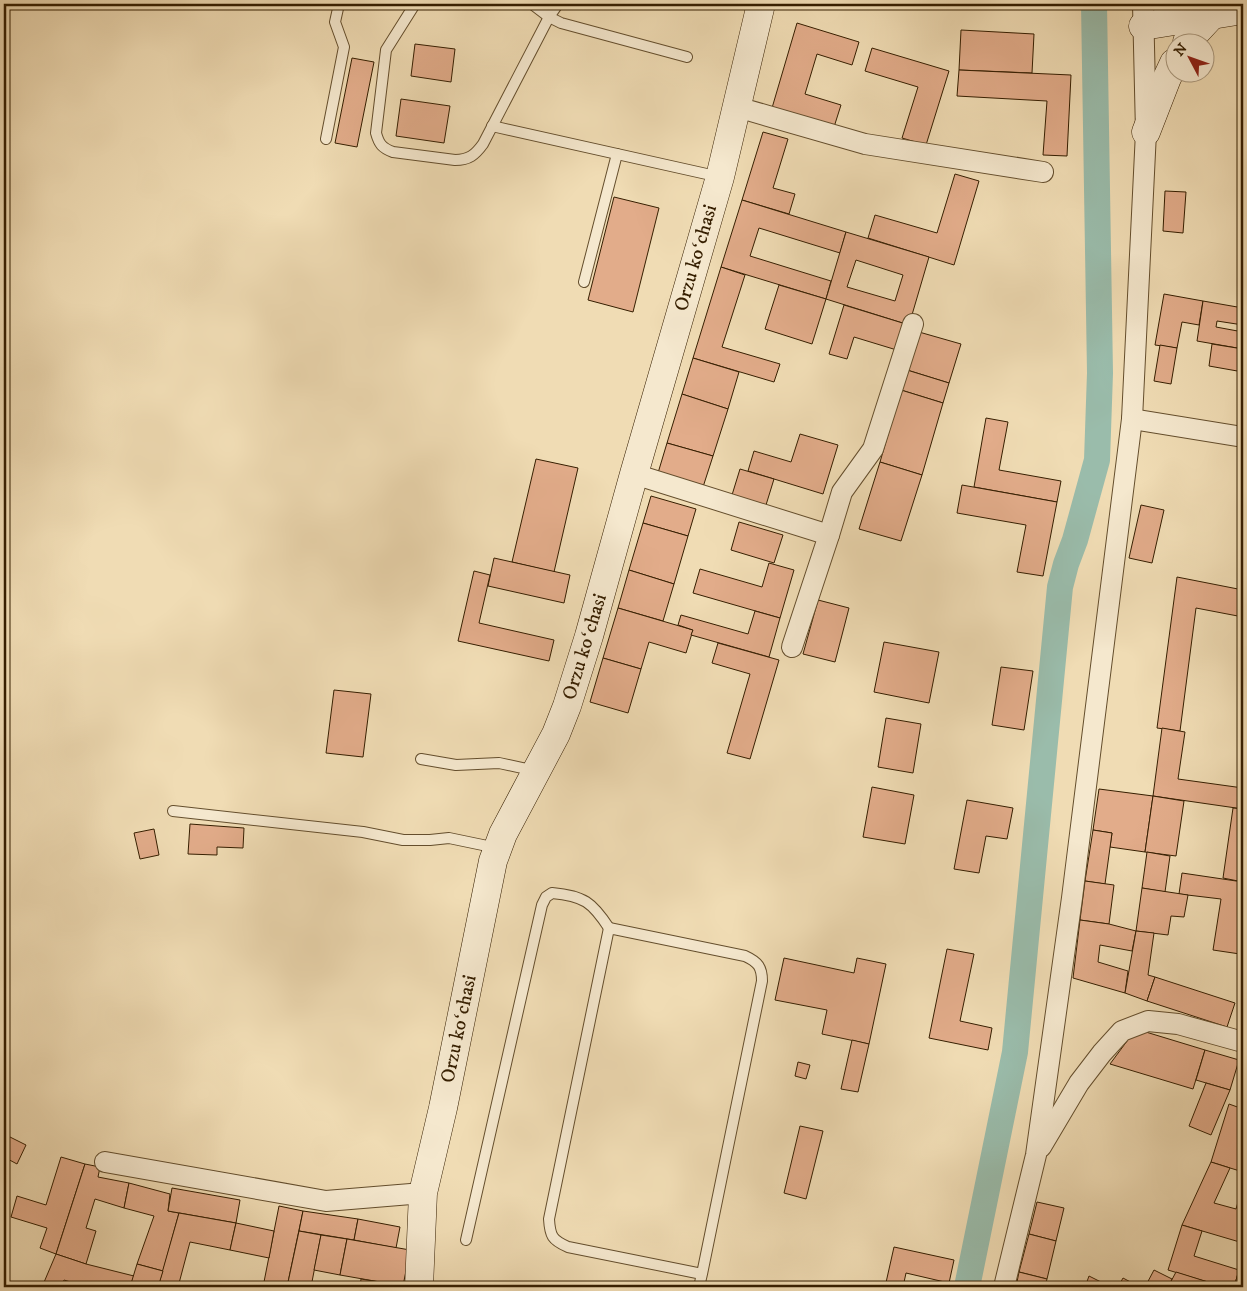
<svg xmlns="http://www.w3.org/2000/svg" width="1247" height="1291" viewBox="0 0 1247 1291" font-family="'IM FELL DW Pica',serif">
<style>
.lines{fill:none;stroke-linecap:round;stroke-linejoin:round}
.canal{stroke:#9abcab;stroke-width:26}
.building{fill:#e2ac8a;stroke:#351e00;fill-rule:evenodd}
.lane-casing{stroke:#644e2d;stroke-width:12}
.street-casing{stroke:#644e2d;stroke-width:22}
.secondary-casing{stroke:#351e00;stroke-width:29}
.lane{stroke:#f5e8ce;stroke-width:10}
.street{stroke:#f5e8ce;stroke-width:20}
.secondary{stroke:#f5e8ce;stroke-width:28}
.labels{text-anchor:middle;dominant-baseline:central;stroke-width:4;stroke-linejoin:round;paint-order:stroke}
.street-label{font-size:20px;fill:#351e00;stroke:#f5e8ce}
</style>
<rect width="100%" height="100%" fill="#f0dcb4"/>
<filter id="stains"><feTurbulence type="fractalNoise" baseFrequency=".004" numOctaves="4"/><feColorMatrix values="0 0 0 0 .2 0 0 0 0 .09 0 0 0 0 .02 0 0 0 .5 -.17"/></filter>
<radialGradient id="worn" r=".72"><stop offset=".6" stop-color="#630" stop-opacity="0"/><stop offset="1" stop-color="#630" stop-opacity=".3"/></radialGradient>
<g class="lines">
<!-- canal -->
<path class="canal" d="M967,1287L1015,1052L1060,587L1066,564L1075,540L1097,460L1100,373L1094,4"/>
</g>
<!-- building -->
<g class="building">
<path d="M797,23L859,42L852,65L817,54L805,94L841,105L834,127L772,108Z"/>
<path d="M961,30L1034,34L1032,73L959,70Z"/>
<path d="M415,44L455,49L451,82L411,76Z"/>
<path d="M872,48L949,71L926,145L902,138L918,87L865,71Z"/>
<path d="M352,58L374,62L357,147L335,143Z"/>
<path d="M959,70L1071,75L1067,156L1043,155L1047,101L957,96Z"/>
<path d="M401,99L450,106L444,143L396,136Z"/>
<path d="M763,132L788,139L773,188L795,194L789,214L742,200Z"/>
<path d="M955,174L979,181L954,265L868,238L875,215L937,233Z"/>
<path d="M1165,191L1186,192L1183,233L1163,231Z"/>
<path d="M614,197L659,208L633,312L588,300Z"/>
<path d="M742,200L846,232L840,253L759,228L750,256L831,281L826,299L721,267Z"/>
<path d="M846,232L929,257L909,325L826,299ZM856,260L903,275L895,301L847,287Z"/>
<path d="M721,267L745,275L722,347L780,364L774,382L693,358Z"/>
<path d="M779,285L826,299L812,344L765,329Z"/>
<path d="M1164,294L1203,301L1199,325L1182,322L1177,348L1155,345Z"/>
<path d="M1203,301L1243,308V325L1217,321L1216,327L1243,332V349L1197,341Z"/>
<path d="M844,305L909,325L900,351L854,337L847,359L829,354Z"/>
<path d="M919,332L961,344L949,383L907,370Z"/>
<path d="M1212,344L1243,349V372L1209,366Z"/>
<path d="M1160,345L1177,348L1171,384L1154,381Z"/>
<path d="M693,358L739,372L728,409L682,394Z"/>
<path d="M907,370L949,383L943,403L901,390Z"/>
<path d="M901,390L943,403L922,475L880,462Z"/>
<path d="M682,394L728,409L713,456L667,443Z"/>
<path d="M986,418L1008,422L999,470L1061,481L1057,502L974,487Z"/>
<path d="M800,434L838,445L823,494L748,471L754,451L791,462Z"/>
<path d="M667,443L713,456L703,487L658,473Z"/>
<path d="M536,459L578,468L554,572L512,562Z"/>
<path d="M880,462L922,475L901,541L859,529Z"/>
<path d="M740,469L774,479L766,505L732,495Z"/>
<path d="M962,485L1057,502L1043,576L1017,572L1026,525L957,513Z"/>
<path d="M651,496L696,509L688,536L643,523Z"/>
<path d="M1141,505L1164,510L1152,563L1129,558Z"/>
<path d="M739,522L783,535L774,563L731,550Z"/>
<path d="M643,523L688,536L674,584L629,570Z"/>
<path d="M494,558L570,575L564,603L488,586Z"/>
<path d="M769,563L794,570L780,618L693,593L700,569L762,587Z"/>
<path d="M629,570L674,584L663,621L618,608Z"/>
<path d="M474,571L490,575L479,623L554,640L549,661L458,641Z"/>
<path d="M1177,577L1243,590V617L1196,608L1180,731L1157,728Z"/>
<path d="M818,600L849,608L835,662L803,654Z"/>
<path d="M618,608L693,630L686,653L649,642L641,669L603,658Z"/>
<path d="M755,611L780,618L769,657L691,635L693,630L678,625L681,615L748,634Z"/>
<path d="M884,642L939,652L929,703L874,692Z"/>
<path d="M718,643L779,660L750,759L727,753L750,674L712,663Z"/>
<path d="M603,658L641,669L628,713L590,702Z"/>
<path d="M1001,667L1033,671L1024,730L992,725Z"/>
<path d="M334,690L371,694L363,757L326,753Z"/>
<path d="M886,718L921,724L913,773L878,767Z"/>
<path d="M1162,728L1185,732L1178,779L1243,788V809L1153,796Z"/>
<path d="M872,787L914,795L905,844L863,837Z"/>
<path d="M1099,789L1153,796L1145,852L1110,847L1112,833L1093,830Z"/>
<path d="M1153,796L1184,801L1176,856L1145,852Z"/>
<path d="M967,800L1013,808L1007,839L986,836L979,873L954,869Z"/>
<path d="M1233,808L1243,809V882L1223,878Z"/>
<path d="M190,824L244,828L243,848L217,847V855L188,854Z"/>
<path d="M154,829L159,855L140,859L134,833Z"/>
<path d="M1093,830L1112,833L1105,884L1085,881Z"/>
<path d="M1147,852L1170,856L1165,892L1142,888Z"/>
<path d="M1182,873L1243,882V932L1240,954L1213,950L1221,899L1179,894Z"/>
<path d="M1085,881L1114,885L1109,924L1080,920Z"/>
<path d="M1142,888L1188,895L1184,917L1171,916L1168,935L1136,931Z"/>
<path d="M1080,920L1109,924L1136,931L1132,951L1100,945L1098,962L1128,971L1125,993L1073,978Z"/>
<path d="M1136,931L1154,933L1148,975L1155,977L1147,1001L1125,993Z"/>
<path d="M947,949L974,954L960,1021L992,1028L988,1050L929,1038Z"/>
<path d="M784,958L854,973L857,958L886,964L869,1044L822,1034L827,1010L775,1000Z"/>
<path d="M1155,977L1235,1003L1227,1027L1147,1001Z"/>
<path d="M1136,1029L1205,1050L1193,1089L1110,1064Z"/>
<path d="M852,1040L869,1044L858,1092L841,1089Z"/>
<path d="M1205,1050L1239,1060L1230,1090L1196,1080Z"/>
<path d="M798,1062L810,1065L806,1079L795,1076Z"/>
<path d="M1206,1083L1230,1090L1211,1135L1189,1126Z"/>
<path d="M1229,1104L1243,1109V1172L1211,1162Z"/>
<path d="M800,1126L823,1131L806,1199L784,1193Z"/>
<path d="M4,1134L26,1145L17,1164L4,1157Z"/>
<path d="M61,1157L85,1164L56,1254L40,1248L47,1228L11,1217L17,1196L46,1205Z"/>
<path d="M1211,1162L1230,1168L1214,1203L1236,1209L1243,1185V1243L1182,1225Z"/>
<path d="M85,1164L100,1167L98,1177L129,1183L124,1208L95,1199L86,1228L96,1231L86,1264L56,1254Z"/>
<path d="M129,1183L170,1194L168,1211L179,1213L163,1271L137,1264L154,1216L124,1208Z"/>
<path d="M172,1188L240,1200L236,1223L168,1211Z"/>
<path d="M1037,1202L1064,1208L1056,1241L1029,1234Z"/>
<path d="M279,1206L303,1211L287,1287H263Z"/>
<path d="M303,1211L358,1219L354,1240L299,1231Z"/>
<path d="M179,1213L236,1223L230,1250L190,1242L178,1287H158Z"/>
<path d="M358,1219L400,1227L396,1248L354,1240Z"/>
<path d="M236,1223L274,1231L269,1258L230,1250Z"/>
<path d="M1182,1225L1202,1231L1194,1256L1239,1270L1234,1287H1224L1168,1270Z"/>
<path d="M299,1231L321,1235L311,1287H287Z"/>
<path d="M1029,1234L1056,1241L1047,1279L1019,1272Z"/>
<path d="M321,1235L347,1239L340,1275L314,1270Z"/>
<path d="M347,1239L410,1250L403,1286L340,1275Z"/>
<path d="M894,1247L954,1260L949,1283L906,1273L903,1287H885Z"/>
<path d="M56,1254L86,1264L134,1276L130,1287H87L64,1280L61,1287H42Z"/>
<path d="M137,1264L163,1271L158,1287H130Z"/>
<path d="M1154,1270L1172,1279L1168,1287H1145Z"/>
<path d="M1239,1270L1243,1272V1287H1234Z"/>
<path d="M1019,1272L1047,1279L1045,1287H1016Z"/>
<path d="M1176,1272L1224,1287H1168Z"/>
<path d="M1089,1276L1111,1287H1085Z"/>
<path d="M1123,1278L1140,1287H1118Z"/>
<path d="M361,1279L403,1286V1287H360Z"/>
</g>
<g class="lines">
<defs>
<g id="lane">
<path d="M415,4L386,50L376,133C379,144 382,148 393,152L455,160C469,160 475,155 483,144L549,17L558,4"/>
<path d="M532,4L549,17L561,23L687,57"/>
<path d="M492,126L720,177"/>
<path d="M326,139L344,47L335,22L339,4"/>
<path d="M584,282L617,154"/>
<path d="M421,759L456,765L499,763L536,771"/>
<path d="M173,811L363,832L403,840H430L449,838L497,848"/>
<path d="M466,1240L542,905L546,897L552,893C584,896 592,902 609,928"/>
<path d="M699,1287L702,1274L762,981C762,967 758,962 745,956L609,928L549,1219C550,1236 552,1240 568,1247L702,1274"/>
</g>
<g id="street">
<path d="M737,107L865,144L1043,172"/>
<path d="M1132,419L1243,437"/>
<path d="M634,474L829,535L842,492L873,449L913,324"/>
<path d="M792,647L829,535"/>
<path d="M1041,1147L1079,1083L1102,1053L1122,1031L1148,1021L1178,1024L1243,1042"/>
<path d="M105,1162L326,1201L423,1193"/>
<path d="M1004,1287L1036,1155L1072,898L1132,419L1146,132L1143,4"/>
</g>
<g id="secondary">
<path d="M1143,26L1243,10"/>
<path d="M1187,42L1212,15"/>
<path d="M1146,132L1167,78L1174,63"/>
<path d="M419,1287L423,1193L443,1108L493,861L503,834L556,734L567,706L589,636L634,474L720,177L761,4"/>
</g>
</defs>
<!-- lane casing -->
<use href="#lane" class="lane-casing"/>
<!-- street casing -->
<use href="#street" class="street-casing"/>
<!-- secondary casing -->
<use href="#secondary" class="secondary-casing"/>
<!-- lane -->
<use href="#lane" class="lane"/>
<!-- street -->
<use href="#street" class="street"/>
<!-- secondary -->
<use href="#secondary" class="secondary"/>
</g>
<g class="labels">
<!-- street labels -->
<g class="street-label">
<text transform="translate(696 258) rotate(-74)">Orzu koʻchasi</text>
<text transform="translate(585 647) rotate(-73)">Orzu koʻchasi</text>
<text transform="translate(459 1029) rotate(-78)">Orzu koʻchasi</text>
</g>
</g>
<!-- margin -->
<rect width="1247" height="1291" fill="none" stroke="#f0dcb4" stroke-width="20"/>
<rect x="5" y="5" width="1237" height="1281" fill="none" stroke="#351e00" stroke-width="2.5"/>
<rect x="10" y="10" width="1227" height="1271" fill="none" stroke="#351e00"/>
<!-- north arrow -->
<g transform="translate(1190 58) rotate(311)"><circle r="24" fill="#f5e8ce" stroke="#a8977c"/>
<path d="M0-4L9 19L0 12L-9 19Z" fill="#8f2418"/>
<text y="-8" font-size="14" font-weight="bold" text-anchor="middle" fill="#351e00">N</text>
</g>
<rect width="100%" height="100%" filter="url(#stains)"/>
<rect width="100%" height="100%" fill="url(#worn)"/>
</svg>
